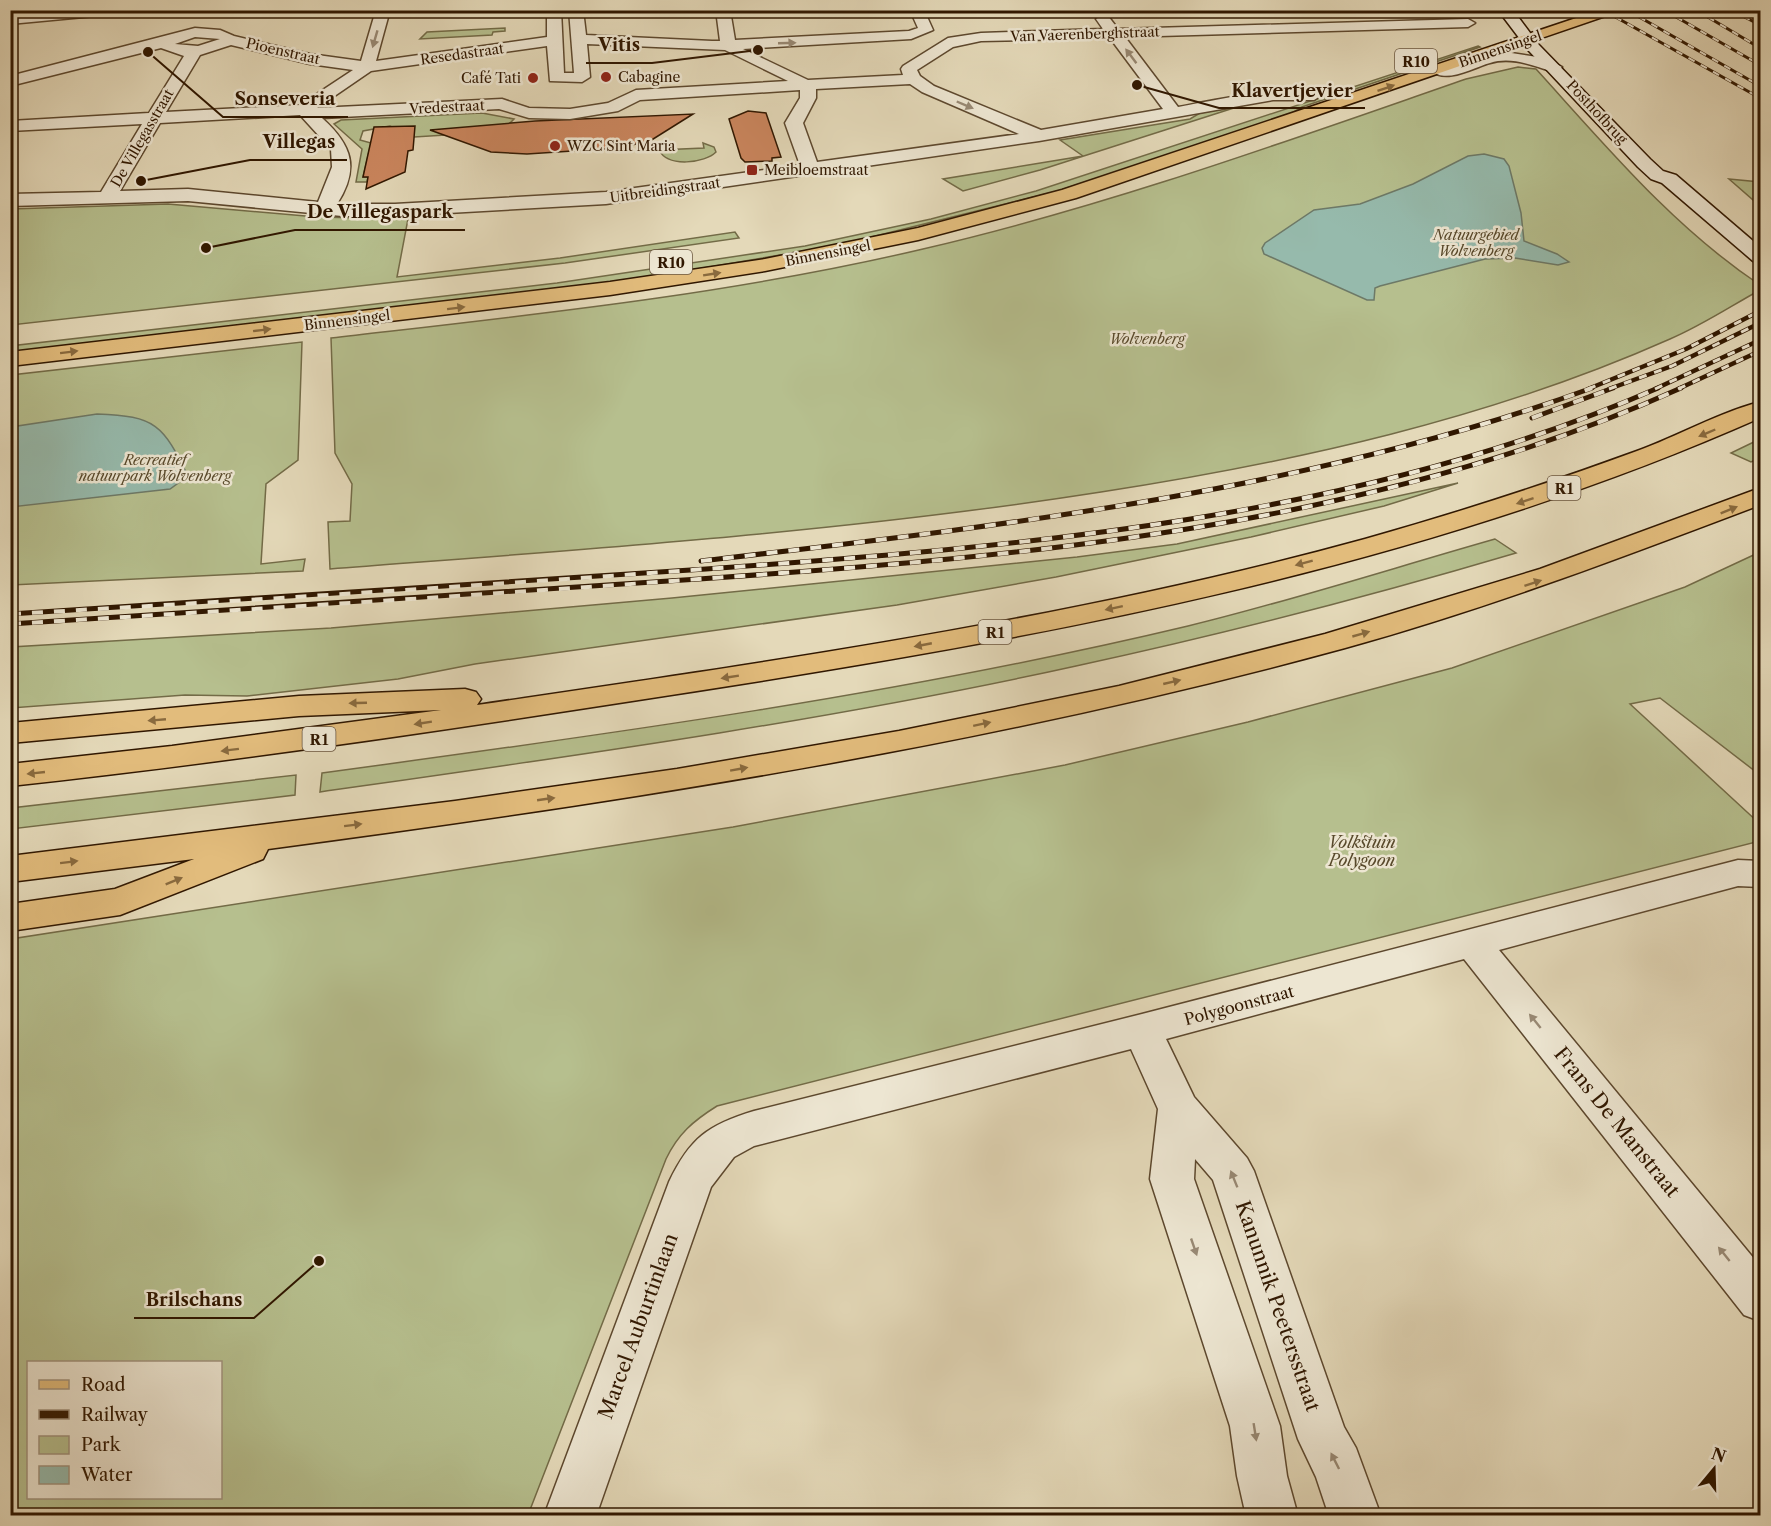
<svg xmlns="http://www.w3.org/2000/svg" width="1771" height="1526" viewBox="0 0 1771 1526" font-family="'Libre Caslon Text',serif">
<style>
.green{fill:#b6bf8e;stroke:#736b47;stroke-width:1.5;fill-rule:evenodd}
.water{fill:#96baac;stroke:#6d7967;stroke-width:1.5}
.building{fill:#ca855d;stroke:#301700;stroke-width:1.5}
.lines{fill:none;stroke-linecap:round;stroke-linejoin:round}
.street-casing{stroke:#5d482e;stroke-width:3}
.secondary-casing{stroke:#301700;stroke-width:3}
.primary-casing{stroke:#301700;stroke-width:3}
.highway-casing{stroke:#301700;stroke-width:3}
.street{fill:#ede6d2;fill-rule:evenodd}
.secondary{fill:#ede6d2;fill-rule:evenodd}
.primary{fill:#e2bc7c;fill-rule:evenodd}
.highway{fill:#e2bc7c;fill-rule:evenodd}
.rail-far2-casing{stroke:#301700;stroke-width:3}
.rail-far1-casing{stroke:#301700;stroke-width:4.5}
.rail-casing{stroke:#301700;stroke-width:5}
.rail-far2{stroke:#ede6d2;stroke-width:2;stroke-dasharray:7;stroke-linecap:butt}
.rail-far1{stroke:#ede6d2;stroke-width:3;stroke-dasharray:8;stroke-linecap:butt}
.rail{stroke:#ede6d2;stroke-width:4;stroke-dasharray:11;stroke-linecap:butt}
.oneway{fill:#988974}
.oneway2{fill:#896a3e}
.poi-dot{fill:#8f2418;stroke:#ede6d2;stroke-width:2}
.labels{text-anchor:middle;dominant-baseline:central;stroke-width:5;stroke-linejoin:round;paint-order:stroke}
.far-street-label{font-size:14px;fill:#301700;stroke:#ede6d2}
.far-poi-label{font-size:14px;fill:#301700;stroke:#ede6d2;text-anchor:start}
.far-park-label{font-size:14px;font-style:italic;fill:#58492b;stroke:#ede6d2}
.shield{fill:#ede6d2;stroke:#69553f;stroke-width:1.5}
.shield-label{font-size:15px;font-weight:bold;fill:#301700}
.park-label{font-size:16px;font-style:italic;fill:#58492b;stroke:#ede6d2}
.street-label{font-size:16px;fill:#301700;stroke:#ede6d2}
.near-street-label{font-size:20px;fill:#301700;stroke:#ede6d2}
.leader{fill:none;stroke:#301700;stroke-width:2}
.callout-dot{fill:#301700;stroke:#ede6d2;stroke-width:2}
.callout-label{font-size:18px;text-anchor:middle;font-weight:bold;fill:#301700;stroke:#ede6d2;stroke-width:5;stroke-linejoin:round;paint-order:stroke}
</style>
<rect width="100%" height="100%" fill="#e4d9b9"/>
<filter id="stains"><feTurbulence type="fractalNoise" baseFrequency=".00333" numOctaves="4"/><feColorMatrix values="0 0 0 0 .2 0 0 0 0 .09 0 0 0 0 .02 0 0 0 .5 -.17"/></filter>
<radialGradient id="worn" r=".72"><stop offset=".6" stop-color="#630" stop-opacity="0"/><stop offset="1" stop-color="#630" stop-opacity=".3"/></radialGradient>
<!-- green -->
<g class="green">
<path d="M505,28V31L493,32L492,35L420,39L427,32Z"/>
<path d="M1478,46L1480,47L1302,107L1289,115L1058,191L839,245L620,282L11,352L10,346L557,283L805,246L931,219L1036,191Z"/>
<path d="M1518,67L1536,69C1606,146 1673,227 1760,285V290C1731,306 1701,326 1670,339C1490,419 1295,462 1101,492C845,532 588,549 330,569L328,522L350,521L352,484L335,453L331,338C530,315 728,295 923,249C1108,206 1287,141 1466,79Z"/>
<path d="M1240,106L1040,170L963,191L943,179L1083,156L1060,140L1190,119L1200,113Z"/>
<path d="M482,113L514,119L510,123L478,133L414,137L390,126L363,131L360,140L371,143L363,177H368L367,182H356L362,149L334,124L341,120Z"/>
<path d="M703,143L714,147L716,152C705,163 668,168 659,150L704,148Z"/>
<path d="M1729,179L1760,182V206Z"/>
<path d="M168,204L317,217L408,219L397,277L560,258L735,232L739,238L565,263L11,325V209Z"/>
<path d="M302,342L298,460L266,484L261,564L305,559L303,571L11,585V375Z"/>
<path d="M1760,439V458L1751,462L1731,453Z"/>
<path d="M1458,483L1384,506L1251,537L1056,577L897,605L475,664L398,679L247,696L185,695L11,708V647L331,628L672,598L1077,557L1177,544Z"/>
<path d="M1495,539L1516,553C1371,596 1224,634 1076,666C827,721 573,756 320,792L322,773C611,734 903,694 1188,626C1291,601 1393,568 1495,539Z"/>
<path d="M1760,552V775L1660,698L1630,704L1760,824V841L717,1106C693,1121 678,1134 666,1159L528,1515H11V939L733,827L1065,765L1248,722L1452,668L1685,587ZM28,1362H220V1498H28Z"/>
<path d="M296,775L295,795L11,829V808Z"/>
</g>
<!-- water -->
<g class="water">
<path d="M1484,154L1504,159L1509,166L1521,213L1524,241L1557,254L1569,262L1558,265L1515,258L1485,259L1380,286L1375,288L1374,300H1367L1264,254L1262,248L1265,243L1314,210L1360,204L1413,184L1468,156Z"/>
<path d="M97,414C156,416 163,425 188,476L170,489L11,507V427Z"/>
</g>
<!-- building -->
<g class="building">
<path d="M748,111L766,113L781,157L772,158V161L745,162L741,158L729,119Z"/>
<path d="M693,114L650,141L618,148L527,154L491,152L430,130L535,121Z"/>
<path d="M415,126L413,150L408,151L405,172L366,189L368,177H363L374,127Z"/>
</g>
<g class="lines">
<defs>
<g id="street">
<path d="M65,10H123L116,14L10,24V16Z"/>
<path d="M376,10H390L376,61L547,37V10H561L564,73H574L569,10H583L586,35L712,41H720L716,10H730L735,40L909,31L918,28L910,10H924L933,30L911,39L743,49L808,80L903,75L901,69L903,66L948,38L981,33L1103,29L1096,19L1103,15L1108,16L1118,29L1468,19L1475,23L1468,27L1125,37L1178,107C1201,103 1309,79 1322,95L1314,100H1273L1039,141L606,204L395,216H342L188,201L10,206V194L101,192L142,124L10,131V121L149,113L184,56L161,48L10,86V76L195,28L220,30L234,36L310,54L361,61ZM195,37L220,39L198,46L175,44ZM1110,38L1163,109L1041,130L934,86L920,76L917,70L953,47L981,41ZM587,44L725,50L788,81L636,90L608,103L570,109L529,108L502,99L317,108L371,71L547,46L550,81L582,82L590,77ZM231,45L310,64L353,70L300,105L166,112L200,55ZM910,84L922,92L1019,134L817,162L803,123L816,98V89ZM800,90V98L785,123L800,165L606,192L395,204H337C360,168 352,145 322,118L499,109L529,118L570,119L618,111L640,100ZM300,115L331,149L332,167L318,202L188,189L120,191L160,123Z"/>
<path d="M1505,52L1544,58L1562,67L1554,72C1533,66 1512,56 1490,63C1475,67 1444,85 1432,70L1434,67L1456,64L1484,55Z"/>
<path d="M1738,860L1760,861V887L1738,886L1499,950L1760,1266V1321L1744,1315L1464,959L1166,1039L1194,1097L1247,1158L1254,1171L1344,1427L1356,1448L1381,1516H1329L1316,1477L1298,1439L1213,1180L1195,1159L1194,1179L1280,1426L1287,1476L1298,1516H1246L1237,1476L1230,1426L1150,1179L1158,1109L1131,1049L754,1146L734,1157L711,1187L596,1516H544L669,1182C690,1138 708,1125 754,1111L1142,1014Z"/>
</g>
<path id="secondary" d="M1498,10H1513L1539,45L1650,159L1663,171L1676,175L1760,247V263L1753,261L1662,183L1651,179L1638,167L1529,51Z"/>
<path id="primary" d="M1600,10H1623L1076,198L918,240L765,271L610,295L10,366V352L610,282L765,259L918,228L1062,190Z"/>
<g id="highway">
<path d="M1760,402V418C1417,570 1041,638 671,695C452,729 232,762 10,786V764L172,746L441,710L299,716L10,743V723L299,696L465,689L476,692L481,699L477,705C775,661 1074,619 1365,539C1457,513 1547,484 1637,451C1676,437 1720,412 1760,402Z"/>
<path d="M1760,488V505C1623,557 1486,609 1345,648C991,745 630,801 268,849L263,859L120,915L10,931V904L115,889L194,859L10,882V856L455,801L677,769L899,731L1119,686L1325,634L1540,569Z"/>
</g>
</defs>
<!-- street casing -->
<use href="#street" class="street-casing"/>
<!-- secondary casing -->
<use href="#secondary" class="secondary-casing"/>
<!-- primary casing -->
<use href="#primary" class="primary-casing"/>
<!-- highway casing -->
<use href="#highway" class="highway-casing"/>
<!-- street -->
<use href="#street" class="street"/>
<!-- secondary -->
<use href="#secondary" class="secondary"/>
<!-- primary -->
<use href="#primary" class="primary"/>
<!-- highway -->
<use href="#highway" class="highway"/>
<defs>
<g id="rail-far2">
<path d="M1603,10L1760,98"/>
<path d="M1627,10L1760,86"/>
<path d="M1664,10L1760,65"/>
<path d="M1696,10L1760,48"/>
<path d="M1731,10L1760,25"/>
</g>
<g id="rail-far1">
<path d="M1588,389L1686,349L1760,311"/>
<path d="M1609,389L1672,366L1760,323"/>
<path d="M1655,389L1760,340"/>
<path d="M1678,389L1760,351"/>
</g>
<g id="rail">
<path d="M1532,418L1613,388"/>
<path d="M701,561C1001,526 1306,492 1592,388"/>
<path d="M10,614C242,601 474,586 706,569C1028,546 1359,519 1658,388"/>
<path d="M10,624C240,610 470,596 699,579C1031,556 1374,527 1681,388"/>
</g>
</defs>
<!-- rail-far2 casing -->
<use href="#rail-far2" class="rail-far2-casing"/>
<!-- rail-far1 casing -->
<use href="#rail-far1" class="rail-far1-casing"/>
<!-- rail casing -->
<use href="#rail" class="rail-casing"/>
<!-- rail-far2 -->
<use href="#rail-far2" class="rail-far2"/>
<!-- rail-far1 -->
<use href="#rail-far1" class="rail-far1"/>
<!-- rail -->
<use href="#rail" class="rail"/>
</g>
<!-- one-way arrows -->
<defs><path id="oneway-solid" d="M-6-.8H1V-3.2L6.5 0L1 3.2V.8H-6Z" transform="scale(1.5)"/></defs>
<g class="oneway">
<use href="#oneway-solid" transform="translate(375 39) rotate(106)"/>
<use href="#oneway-solid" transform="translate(787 43) rotate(-2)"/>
<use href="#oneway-solid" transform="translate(1131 56) rotate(-127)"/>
<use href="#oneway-solid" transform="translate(965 105) rotate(23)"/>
<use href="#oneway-solid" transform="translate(1535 1021) rotate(-129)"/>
<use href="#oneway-solid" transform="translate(1234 1179) rotate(-112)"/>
<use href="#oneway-solid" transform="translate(1194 1247) rotate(71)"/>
<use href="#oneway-solid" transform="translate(1724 1254) rotate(-129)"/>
<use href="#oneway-solid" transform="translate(1255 1432) rotate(81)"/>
<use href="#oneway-solid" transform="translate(1335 1461) rotate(-117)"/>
</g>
<g class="oneway2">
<use href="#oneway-solid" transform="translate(1386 88) rotate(-19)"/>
<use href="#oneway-solid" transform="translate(712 274) rotate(-9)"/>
<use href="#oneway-solid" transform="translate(456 308) rotate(-7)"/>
<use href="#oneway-solid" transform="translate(262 330) rotate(-7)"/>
<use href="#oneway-solid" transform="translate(69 352) rotate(-7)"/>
<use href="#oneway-solid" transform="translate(1707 433) rotate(157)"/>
<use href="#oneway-solid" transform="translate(1525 501) rotate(162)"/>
<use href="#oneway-solid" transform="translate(1729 510) rotate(-22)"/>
<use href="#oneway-solid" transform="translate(1304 563) rotate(165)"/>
<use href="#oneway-solid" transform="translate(1533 583) rotate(-18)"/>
<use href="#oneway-solid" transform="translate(1114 608) rotate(168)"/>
<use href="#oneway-solid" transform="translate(1361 634) rotate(-16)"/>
<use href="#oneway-solid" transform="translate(923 645) rotate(169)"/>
<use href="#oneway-solid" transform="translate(730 677) rotate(171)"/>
<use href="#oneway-solid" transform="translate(1172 682) rotate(-13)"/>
<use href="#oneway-solid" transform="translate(358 703) rotate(178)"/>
<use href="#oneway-solid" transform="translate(157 720) rotate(175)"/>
<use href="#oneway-solid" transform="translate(423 723) rotate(171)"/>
<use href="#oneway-solid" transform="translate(982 724) rotate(-12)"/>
<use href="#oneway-solid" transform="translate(230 750) rotate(173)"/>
<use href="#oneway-solid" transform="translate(739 769) rotate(-10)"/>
<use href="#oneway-solid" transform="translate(36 773) rotate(174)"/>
<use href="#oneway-solid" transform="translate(546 799) rotate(-8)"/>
<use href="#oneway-solid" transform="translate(353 825) rotate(-7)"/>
<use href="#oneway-solid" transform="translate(69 862) rotate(-7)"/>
<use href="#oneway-solid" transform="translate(174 881) rotate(-22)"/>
</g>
<!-- markers -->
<g class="poi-dot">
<circle cx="606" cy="77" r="6"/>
<circle cx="533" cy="78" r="6"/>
<circle cx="555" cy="146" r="6"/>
<rect x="746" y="164" width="12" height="12" rx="3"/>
</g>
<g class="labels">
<!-- far-street labels -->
<g class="far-street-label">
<text transform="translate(1085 34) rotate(-2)">Van Vaerenberghstraat</text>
<text transform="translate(1500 49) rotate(-19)">Binnensingel</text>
<text transform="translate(283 51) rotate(13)">Pioenstraat</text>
<text transform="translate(462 54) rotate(-8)">Resedastraat</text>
<text transform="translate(447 107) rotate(-3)">Vredestraat</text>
<text transform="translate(1597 112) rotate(47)">Posthofbrug</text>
<text transform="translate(142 138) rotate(-60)">De Villegasstraat</text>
<text transform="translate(665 190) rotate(-8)">Uitbreidingstraat</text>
<text transform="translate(828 253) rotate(-11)">Binnensingel</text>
<text transform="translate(347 320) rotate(-7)">Binnensingel</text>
</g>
<!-- far-poi labels -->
<g class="far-poi-label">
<text x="618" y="77">Cabagine</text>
<text x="521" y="78" text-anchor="end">Café Tati</text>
<text x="567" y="146">WZC Sint Maria</text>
<text x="764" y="170">Meibloemstraat</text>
</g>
<!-- far-park labels -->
<g class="far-park-label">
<text x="1476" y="235">Natuurgebied<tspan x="1476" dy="16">Wolvenberg</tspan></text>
<text x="1147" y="339">Wolvenberg</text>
<text x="155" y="460">Recreatief<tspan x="155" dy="16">natuurpark Wolvenberg</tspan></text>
</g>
<!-- shield labels -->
<g class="shield">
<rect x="1395" y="49" width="42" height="24" rx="4.5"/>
<rect x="650" y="250" width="42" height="24" rx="4.5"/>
<rect x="1547.5" y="476" width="33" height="24" rx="4.5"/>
<rect x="978.5" y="620" width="33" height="24" rx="4.5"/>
<rect x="302.5" y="727" width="33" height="24" rx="4.5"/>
</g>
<g class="shield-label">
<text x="1416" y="61">R10</text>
<text x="671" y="262">R10</text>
<text x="1564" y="488">R1</text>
<text x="995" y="632">R1</text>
<text x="319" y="739">R1</text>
</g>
<!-- park labels -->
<g class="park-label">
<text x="1362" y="842">Volkstuin<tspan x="1362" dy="18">Polygoon</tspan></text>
</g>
<!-- street labels -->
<g class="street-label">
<text transform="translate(1239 1005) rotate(-15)">Polygoonstraat</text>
</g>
<!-- near-street labels -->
<g class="near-street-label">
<text transform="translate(1617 1122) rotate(51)">Frans De Manstraat</text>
<text transform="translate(1278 1306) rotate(71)">Kanunnik Peetersstraat</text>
<text transform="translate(638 1326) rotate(-70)">Marcel Auburtinlaan</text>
</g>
</g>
<!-- callouts -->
<path class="leader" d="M758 50L652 63H586M1137 85L1219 108H1365M148 52L223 117H348M141 181L250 160H347M206 248L295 230H465M319 1261L254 1318H134"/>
<g class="callout-dot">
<circle cx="758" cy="50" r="6"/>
<circle cx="1137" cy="85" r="6"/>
<circle cx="148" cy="52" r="6"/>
<circle cx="141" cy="181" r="6"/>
<circle cx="206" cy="248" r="6"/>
<circle cx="319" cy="1261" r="6"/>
</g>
<g class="callout-label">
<text x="619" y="51">Vitis</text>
<text x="1292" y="97">Klavertjevier</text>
<text x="285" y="105">Sonseveria</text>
<text x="299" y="148">Villegas</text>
<text x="380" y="218">De Villegaspark</text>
<text x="194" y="1306">Brilschans</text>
</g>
<!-- margin -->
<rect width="1771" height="1526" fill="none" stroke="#e4d9b9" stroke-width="36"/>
<rect x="12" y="12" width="1747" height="1502" fill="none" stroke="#301700" stroke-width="3"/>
<rect x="18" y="18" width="1735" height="1490" fill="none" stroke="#301700" stroke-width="1.5"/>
<!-- legend -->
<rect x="27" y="1361" width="195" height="138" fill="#ede6d2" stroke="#a1937e" stroke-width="1.5"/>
<rect x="39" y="1380" width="30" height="9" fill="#e2bc7c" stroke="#a1937e" stroke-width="1.5"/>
<text x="81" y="1391" font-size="18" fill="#301700">Road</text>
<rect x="39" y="1410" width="30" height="9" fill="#301700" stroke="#a1937e" stroke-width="1.5"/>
<text x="81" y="1421" font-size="18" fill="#301700">Railway</text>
<rect x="39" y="1436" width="30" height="18" fill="#b6bf8e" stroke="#a1937e" stroke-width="1.5"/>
<text x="81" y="1451" font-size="18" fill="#301700">Park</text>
<rect x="39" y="1466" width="30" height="18" fill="#96baac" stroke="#a1937e" stroke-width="1.5"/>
<text x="81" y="1481" font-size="18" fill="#301700">Water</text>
<!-- north arrow -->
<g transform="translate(1714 1469) rotate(19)" stroke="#ede6d2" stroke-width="4.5" paint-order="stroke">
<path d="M0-4.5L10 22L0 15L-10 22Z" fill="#301700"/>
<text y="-9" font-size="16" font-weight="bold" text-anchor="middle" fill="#301700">N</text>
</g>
<rect width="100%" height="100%" filter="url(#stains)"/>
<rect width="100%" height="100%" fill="url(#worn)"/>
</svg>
